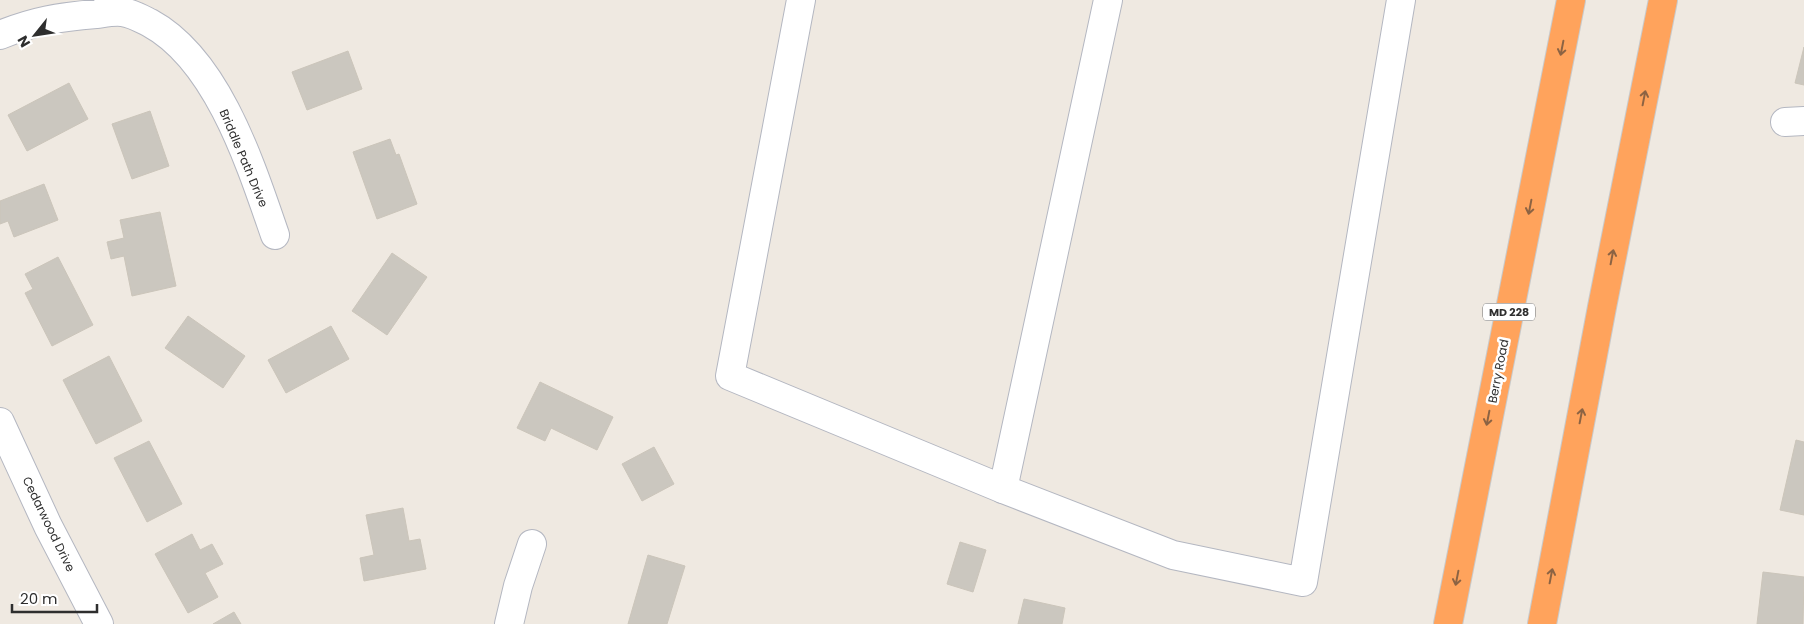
<svg xmlns="http://www.w3.org/2000/svg" width="1804" height="624" viewBox="0 0 1804 624" font-family="Poppins,sans-serif">
<style>
.building{fill:#cbc7bf;stroke:#cbc5ba}
.lines{fill:none;stroke-linecap:round;stroke-linejoin:round}
.minor-casing{stroke:#b4b7c1;stroke-width:30}
.highway-casing{stroke:#c9c9c9;stroke-width:30}
.minor{stroke:#fff;stroke-width:28}
.highway{stroke:#ffa35c;stroke-width:28}
.oneway{stroke:#8c6343}
.labels{text-anchor:middle;dominant-baseline:central;stroke-width:5;stroke-linejoin:round;paint-order:stroke}
.shield{fill:#fff;stroke:#6d6d6d;stroke-width:1}
.shield-label{font-size:11px;font-weight:bold;fill:#2e2e2e}
.street-label{font-size:12px;fill:#2e2e2e;stroke:#fff}
</style>
<rect width="100%" height="100%" fill="#efe9e1"/>
<!-- building -->
<g class="building">
<path d="M1804,47V85L1795,83Z"/>
<path d="M348,51L362,89L307,110L292,72Z"/>
<path d="M69,83L88,119L27,151L8,115Z"/>
<path d="M150,111L169,166L132,179L112,124Z"/>
<path d="M390,139L396,155L399,154L417,204L377,219L353,152Z"/>
<path d="M44,184L58,220L14,237L8,221L0,224V201Z"/>
<path d="M160,212L176,286L132,296L124,256L111,259L107,242L124,238L120,220Z"/>
<path d="M392,253L427,277L387,335L352,311Z"/>
<path d="M58,257L93,325L52,346L25,293L33,289L25,274Z"/>
<path d="M188,316L245,356L223,388L165,348Z"/>
<path d="M331,326L349,359L286,393L268,360Z"/>
<path d="M109,356L142,421L96,444L63,380Z"/>
<path d="M540,382L613,417L597,450L551,428L545,441L517,428Z"/>
<path d="M1796,440L1804,442V515L1780,510Z"/>
<path d="M149,441L182,504L147,522L114,458Z"/>
<path d="M654,447L674,484L642,501L622,464Z"/>
<path d="M403,508L409,541L420,539L426,569L364,581L360,558L374,555L366,515Z"/>
<path d="M192,534L200,550L212,544L223,564L205,573L218,597L188,613L155,554Z"/>
<path d="M960,542L986,550L973,592L947,584Z"/>
<path d="M648,555L685,566L667,624H628Z"/>
<path d="M1763,572L1804,577L1803,624H1757Z"/>
<path d="M1024,599L1065,608L1062,624H1018Z"/>
<path d="M234,612L241,624H213Z"/>
</g>
<g class="lines">
<defs>
<g id="minor">
<path d="M801,0L730,376L1003,489L1173,555L1303,582L1401,0"/>
<path d="M0,35C34,21 59,17 96,14C104,13 114,11 122,12C132,13 142,19 150,23C218,60 251,166 275,235"/>
<path d="M1785,122L1804,121"/>
<path d="M0,422L48,526L99,624"/>
<path d="M1003,489L1108,0"/>
<path d="M509,624L518,586L532,544"/>
</g>
<g id="highway">
<path d="M1448,624L1571,0"/>
<path d="M1542,624L1602,307L1663,0"/>
</g>
</defs>
<!-- minor casing -->
<use href="#minor" class="minor-casing"/>
<!-- highway casing -->
<use href="#highway" class="highway-casing"/>
<!-- minor -->
<use href="#minor" class="minor"/>
<!-- highway -->
<use href="#highway" class="highway"/>
</g>
<!-- one-way arrows -->
<defs><path id="oneway-shaft" d="M-6 0H5M1.5-3L5.5 0L1.5 3" fill="none" stroke-width="1.6" stroke-linecap="round" stroke-linejoin="round" transform="scale(1.25)"/></defs>
<g class="oneway">
<use href="#oneway-shaft" transform="translate(1562 48) rotate(101)"/>
<use href="#oneway-shaft" transform="translate(1644 98) rotate(-79)"/>
<use href="#oneway-shaft" transform="translate(1530 207) rotate(101)"/>
<use href="#oneway-shaft" transform="translate(1612 257) rotate(-79)"/>
<use href="#oneway-shaft" transform="translate(1581 416) rotate(-79)"/>
<use href="#oneway-shaft" transform="translate(1488 418) rotate(101)"/>
<use href="#oneway-shaft" transform="translate(1551 576) rotate(-79)"/>
<use href="#oneway-shaft" transform="translate(1457 578) rotate(101)"/>
</g>
<g class="labels">
<!-- shield labels -->
<rect class="shield" x="1483" y="303.5" width="52" height="17" rx="4"/>
<g class="shield-label">
<text x="1509" y="312">MD 228</text>
</g>
<!-- street labels -->
<g class="street-label">
<text transform="translate(244 158) rotate(67)">Briddle Path Drive</text>
<text transform="translate(1498 371) rotate(-79)">Berry Road</text>
<text transform="translate(49 524) rotate(64)">Cedarwood Drive</text>
</g>
</g>
<!-- north arrow -->
<g transform="translate(35 35) rotate(240)" stroke="#ffffff" stroke-width="4" paint-order="stroke">
<path d="M0-4L9 19L0 12L-9 19Z" fill="#2e2e2e"/>
<text y="-8" font-size="14" font-weight="bold" text-anchor="middle" fill="#2e2e2e">N</text>
</g>
<!-- scale -->
<path d="M12 604v8h85v-8" fill="none" stroke="#2e2e2e" stroke-width="2.5"/>
<text x="20" y="604" font-size="15" fill="#2e2e2e" stroke="#ffffff" stroke-width="4" paint-order="stroke">20 m</text>
</svg>
